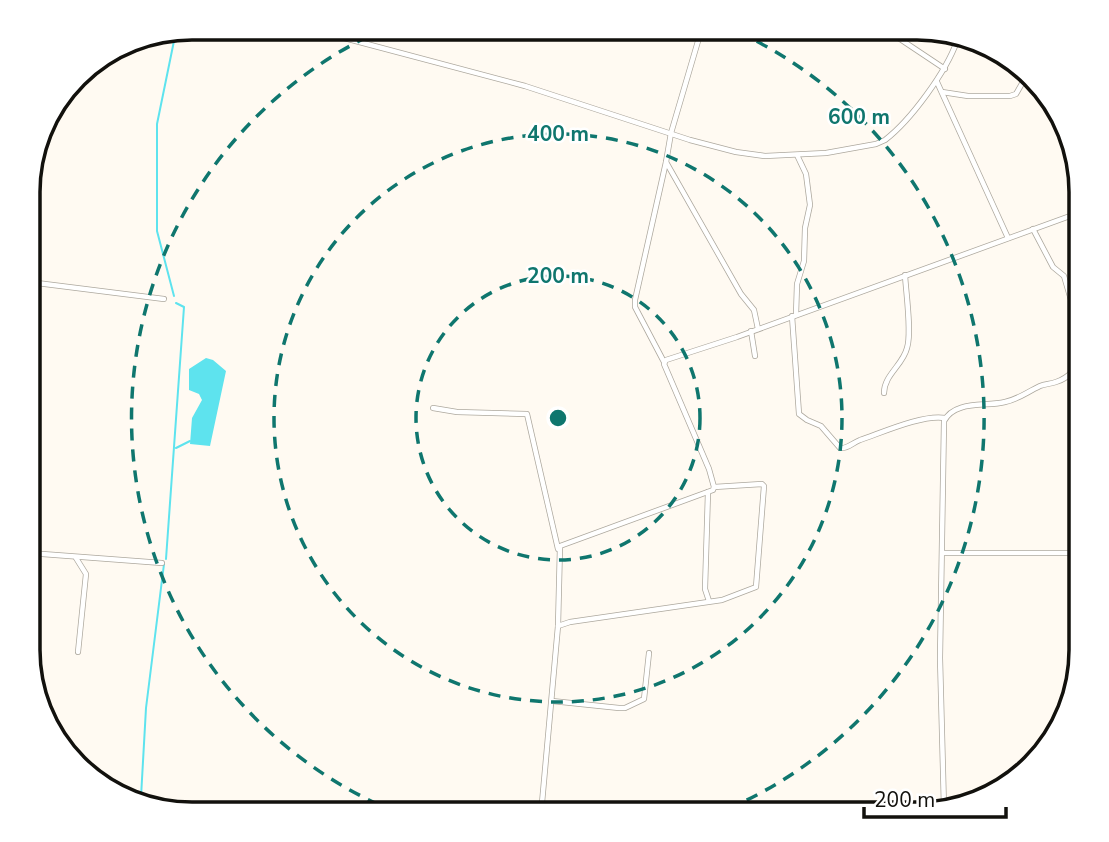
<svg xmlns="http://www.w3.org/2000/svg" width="1109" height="842" viewBox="0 0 1109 842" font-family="'Nunito Sans',sans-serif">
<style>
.water{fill:#5ee3ee}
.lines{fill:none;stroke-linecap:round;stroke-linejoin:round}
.stream{stroke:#5ee3ee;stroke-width:2}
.street-casing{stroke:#ada89e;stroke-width:6}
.street{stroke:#fff;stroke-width:4.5}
.ring{fill:none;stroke:#0f766e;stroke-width:3.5;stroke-dasharray:12 9}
.rim{fill:none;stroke:#12110d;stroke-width:3.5}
.centre{fill:#0f766e;stroke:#fff;stroke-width:3.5}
.ring-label{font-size:21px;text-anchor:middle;font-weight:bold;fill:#0f766e;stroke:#fff;stroke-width:5;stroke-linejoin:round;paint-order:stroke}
</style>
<rect width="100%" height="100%" fill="#fffaf2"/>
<!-- water -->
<path class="water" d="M206,358L213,360L226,371L210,446L190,444L192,418L202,400L199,394L189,390V369Z"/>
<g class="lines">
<!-- stream -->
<g class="stream">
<path d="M174,296L157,231V124L175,36"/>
<path d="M176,448L190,441"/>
<path d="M166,559L184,307L176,303"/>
<path d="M141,797L146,708L164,564"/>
</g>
<defs>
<g id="street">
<path d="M885,29L945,69"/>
<path d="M701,31L671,133L666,162L741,294L754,310L758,329"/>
<path d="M333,35L525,86L690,140L736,152L765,156L826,153L876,144L885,140C911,120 946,72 957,41"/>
<path d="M937,82L1008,238"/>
<path d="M942,92L968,96H1010L1016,94L1024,80"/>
<path d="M1033,229L1053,267L1064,276L1081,334"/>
<path d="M29,282L164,299"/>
<path d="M796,315L797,284L804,261L805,228L810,205L806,174L797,155"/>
<path d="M792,316L799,414L807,420L821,426L840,448C848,449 852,443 860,440C881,433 923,414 945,418"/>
<path d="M751,331L755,356"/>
<path d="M664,362L635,307V300L666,162"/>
<path d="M884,393C884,375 903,365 907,348C912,333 906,293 905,275"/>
<path d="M433,408L457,412L527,414L558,549"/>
<path d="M708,492L705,589L709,601"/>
<path d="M29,553L162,563"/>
<path d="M944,553H1081"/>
<path d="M76,558L86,574L78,652"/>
<path d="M558,626L570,622L722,600L756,587L764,486L762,484L714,487"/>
<path d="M552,701L619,708H625L644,699L649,653"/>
<path d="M944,808L940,658L944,421C955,400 985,407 1005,402C1019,399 1027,392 1040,386C1045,384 1050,384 1056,382C1069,378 1077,368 1081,355"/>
<path d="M541,814L558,626L560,546L713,490L714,487L709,469L664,364L666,360L737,337L1081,212"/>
</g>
</defs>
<!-- street casing -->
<use href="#street" class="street-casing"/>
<!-- street -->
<use href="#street" class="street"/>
</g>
<!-- distance rings -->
<g class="ring">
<circle cx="558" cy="418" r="142"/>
<circle cx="558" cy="418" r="284"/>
<path d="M398 813A426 426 0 0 1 371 35M738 32A426 426 0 0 1 718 813"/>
</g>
<!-- crop -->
<path d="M0 0H1109V842H0ZM192 40H917A152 152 0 0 1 1069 192V650A152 152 0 0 1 917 802H192A152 152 0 0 1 40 650V192A152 152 0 0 1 192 40Z" fill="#fff" fill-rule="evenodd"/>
<path class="rim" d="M192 40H917A152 152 0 0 1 1069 192V650A152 152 0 0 1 917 802H192A152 152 0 0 1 40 650V192A152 152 0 0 1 192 40Z"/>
<circle cx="558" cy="418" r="10" class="centre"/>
<g class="ring-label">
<text x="859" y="124">600 m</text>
<text x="558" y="141">400 m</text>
<text x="558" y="283">200 m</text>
</g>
<!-- scale -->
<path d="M864 807v10h142v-10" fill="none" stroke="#12110d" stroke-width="3.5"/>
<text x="874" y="807" font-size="21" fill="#12110d" stroke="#ffffff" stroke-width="5" paint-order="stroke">200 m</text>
</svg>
